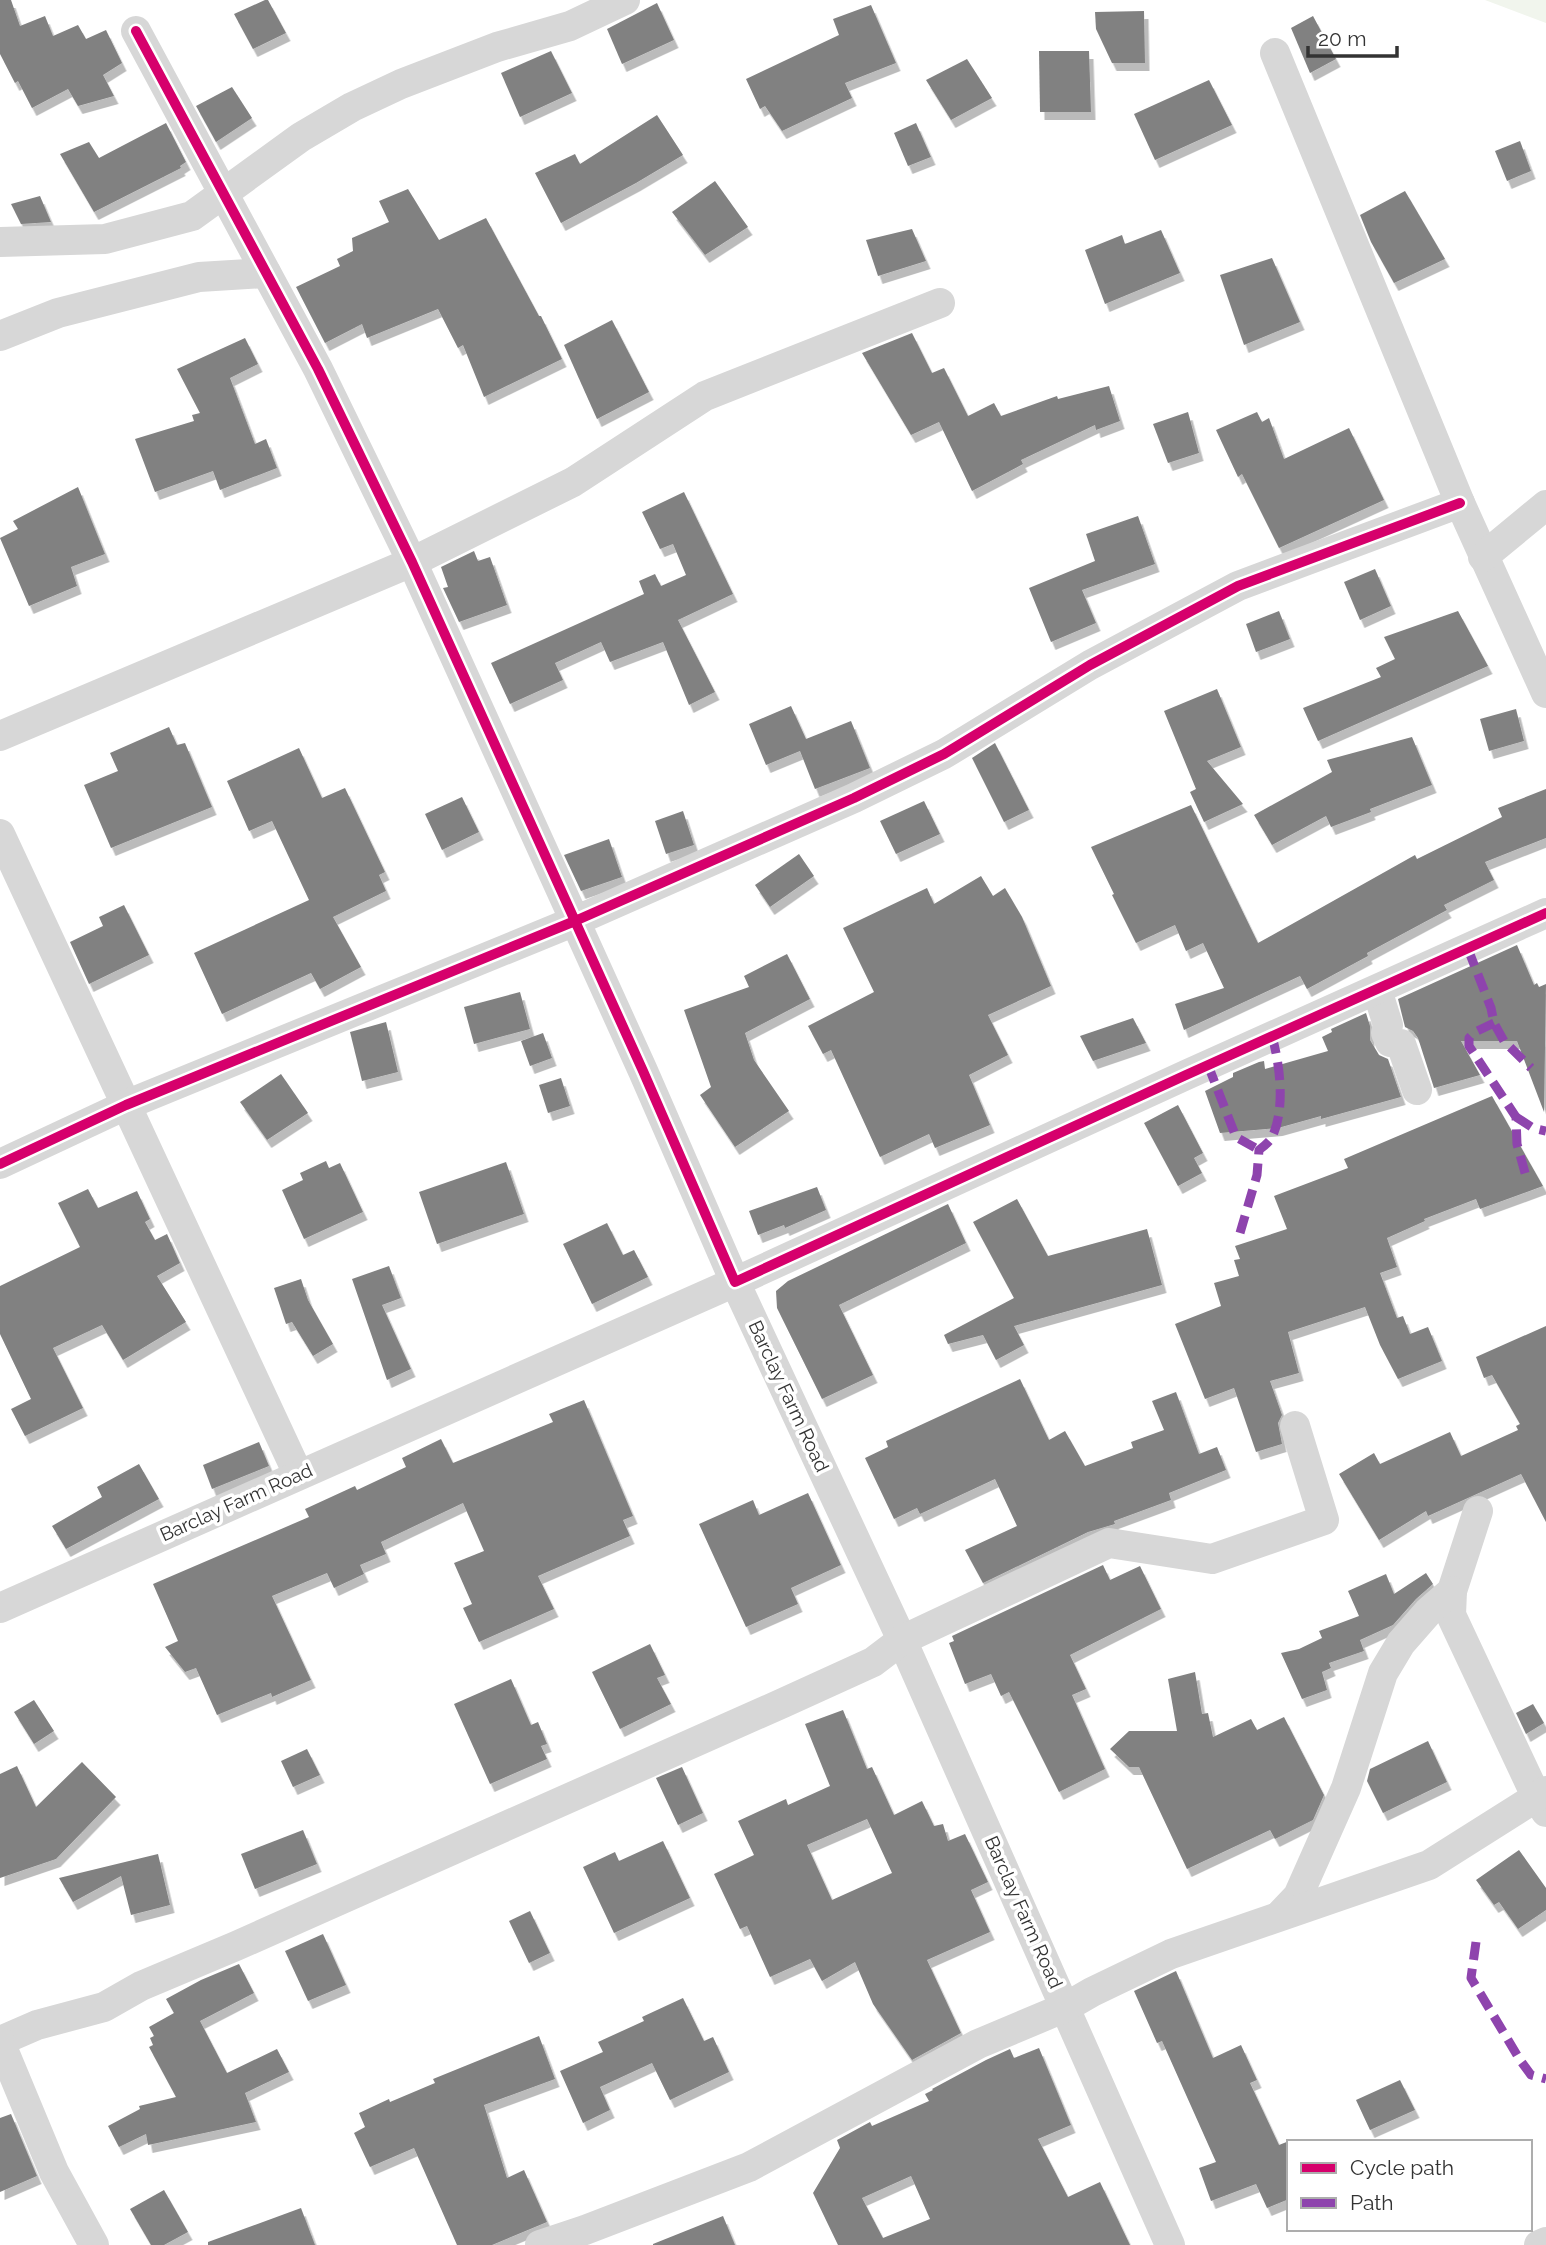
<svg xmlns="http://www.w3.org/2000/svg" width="1546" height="2245" viewBox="0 0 1546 2245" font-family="Raleway,sans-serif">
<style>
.green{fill:#f1f5ed}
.building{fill:#818181;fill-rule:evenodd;filter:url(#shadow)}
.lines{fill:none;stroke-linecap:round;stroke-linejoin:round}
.minor{stroke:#d7d7d7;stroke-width:30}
.quiet{stroke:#8e44ad;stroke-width:9;stroke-dasharray:18 9;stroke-linecap:butt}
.cycleway-casing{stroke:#fff;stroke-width:15}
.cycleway{stroke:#d6006c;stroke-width:10}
.labels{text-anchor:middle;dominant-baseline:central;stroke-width:7;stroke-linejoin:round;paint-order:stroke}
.street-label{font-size:19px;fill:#333;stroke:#fff}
</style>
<defs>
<filter id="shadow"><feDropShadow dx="4.5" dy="8" stdDeviation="0" flood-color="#0004"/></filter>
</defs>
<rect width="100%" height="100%" fill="#fff"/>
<!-- green -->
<path class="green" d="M1485,0H1546V23Z"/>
<!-- building -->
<g class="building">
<path d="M0,0H11L20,26L45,16L53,36L78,25L86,39L106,30L122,63L103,75L114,96L78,106L68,89L32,108L18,81L15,83L0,54Z"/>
<path d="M265,0H268L286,33L253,49L234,14Z"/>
<path d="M657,3L674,40L622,64L607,29Z"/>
<path d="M871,5L896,63L845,83L852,98L782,131L765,106L760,109L746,79L839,35L833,19Z"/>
<path d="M1144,11L1145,63H1112L1096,29L1095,12Z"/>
<path d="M1313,16L1336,59L1310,73L1291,28Z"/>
<path d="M551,51L572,93L520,117L501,73Z"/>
<path d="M1039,51H1089L1091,112H1040Z"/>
<path d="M967,59L992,98L951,120L926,80Z"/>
<path d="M1209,80L1232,125L1155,160L1134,114Z"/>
<path d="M232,87L252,118L216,142L196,106Z"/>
<path d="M657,115L683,155L636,183L561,223L535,173L575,154L580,164Z"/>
<path d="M166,123L186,162L180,166L181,168L94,212L60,154L89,142L99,158Z"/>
<path d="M916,123L931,157L908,166L894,133Z"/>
<path d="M1520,141L1531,171L1507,181L1495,151Z"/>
<path d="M715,181L748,227L705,255L672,212Z"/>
<path d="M408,189L439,240L486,218L539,316H541L562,359L484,397L463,345L458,348L438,309L367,338L362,324L325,343L296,287L340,266L337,259L353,251L352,238L389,222L379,201Z"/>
<path d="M1405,191L1445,259L1394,283L1371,242L1360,215Z"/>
<path d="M40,196L51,222L21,224L11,204Z"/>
<path d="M912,229L926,261L878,276L866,240Z"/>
<path d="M1161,230L1180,273L1105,304L1085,250L1122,235L1125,244Z"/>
<path d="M1272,258L1300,322L1244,345L1220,275Z"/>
<path d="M612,320L649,392L597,419L564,345Z"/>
<path d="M912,333L932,373L944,368L968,416L994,403L1001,416L1057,396L1058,399L1109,386L1120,421L1096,430L1095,425L1021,460L1023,464L972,491L939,422L911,435L862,353Z"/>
<path d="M245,338L258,364L230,378L255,444L266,439L277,468L220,490L213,471L155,492L135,439L194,421L192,415L200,413L177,369Z"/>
<path d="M1188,412L1199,453L1168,463L1153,424Z"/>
<path d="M1257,412L1262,422L1269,418L1284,459L1349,428L1384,500L1279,548L1242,474L1238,477L1216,430Z"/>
<path d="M78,487L105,554L71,567L77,586L29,606L0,538L18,529L13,521Z"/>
<path d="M684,492L733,594L678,620L715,692L689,705L663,642L610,662L601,642L555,663L563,680L510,704L491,663L644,594L639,581L655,574L661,586L686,575L673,544L660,549L642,512Z"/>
<path d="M1138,516L1155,564L1082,590L1096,623L1051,642L1029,588L1095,561L1086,534Z"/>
<path d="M474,551L478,561L490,557L507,605L459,622L443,588L448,587L441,567Z"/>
<path d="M1375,569L1391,606L1360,620L1344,582Z"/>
<path d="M1279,611L1290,639L1256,652L1246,624Z"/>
<path d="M1458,611L1488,666L1318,741L1303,708L1381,677L1376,668L1395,659L1384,637Z"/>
<path d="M1217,689L1241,747L1207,761L1243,804L1204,822L1190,792L1196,789L1164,711Z"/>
<path d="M791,706L806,739L851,721L870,768L815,789L800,751L766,765L749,724Z"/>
<path d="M1516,709L1524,741L1489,751L1480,719Z"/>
<path d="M169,727L177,745L185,743L212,807L111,848L84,785L118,771L110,753Z"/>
<path d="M1412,737L1432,785L1370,809L1371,812L1331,827L1326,816L1272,845L1254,815L1332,772L1327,760Z"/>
<path d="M995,743L1029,810L1004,822L972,758Z"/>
<path d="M299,748L322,798L345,788L385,872L379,875L386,891L333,917L361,967L320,989L311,973L222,1014L194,953L309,900L272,821L249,831L227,781Z"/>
<path d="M1546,789V838L1485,862L1494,880L1444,905L1447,910L1367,953L1368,956L1307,989L1300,976L1184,1030L1175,1004L1224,988L1203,943L1186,951L1175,925L1136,943L1112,895L1114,894L1091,847L1191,805L1258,943L1415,855L1417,859L1502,817L1498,808Z"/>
<path d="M462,797L479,832L442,850L425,814Z"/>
<path d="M924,801L940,834L896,854L880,821Z"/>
<path d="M683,811L694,845L666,854L655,821Z"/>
<path d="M609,839L622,877L581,891L564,855Z"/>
<path d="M799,854L814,876L770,907L755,885Z"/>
<path d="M981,876L993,896L1005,888L1022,917L1051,986L988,1015L1008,1055L969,1075L990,1125L935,1148L929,1134L880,1157L831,1050L823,1054L808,1026L874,992L843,928L927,888L934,904Z"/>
<path d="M124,905L149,955L89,984L70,942L103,926L99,917Z"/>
<path d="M1517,945L1534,985L1537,983L1539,987L1546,984L1544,1112L1517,1041H1461L1480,1075L1434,1088L1418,1038L1413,1031L1405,1027L1398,999Z"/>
<path d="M787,954L810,999L745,1033L754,1060L789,1111L735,1147L700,1095L711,1087L684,1010L749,987L744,976Z"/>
<path d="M520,992L530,1029L474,1044L464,1007Z"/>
<path d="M1366,1013L1370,1026V1040L1379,1055L1388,1059L1401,1097L1321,1119V1116L1278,1128L1220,1133L1205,1091L1233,1077V1073L1259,1062L1264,1061L1265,1069L1328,1051L1322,1037L1332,1032L1331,1029Z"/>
<path d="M1133,1018L1146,1043L1093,1061L1080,1036Z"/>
<path d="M386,1022L398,1072L362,1081L350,1032Z"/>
<path d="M543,1033L552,1058L530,1066L521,1041Z"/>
<path d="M281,1074L308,1113L267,1140L240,1102Z"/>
<path d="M561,1078L570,1106L548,1113L539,1085Z"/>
<path d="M1492,1096L1543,1186L1480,1209L1476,1199L1424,1219L1425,1221L1387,1238L1397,1267L1380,1273L1397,1318L1403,1316L1410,1334L1428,1327L1442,1361L1398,1379L1380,1345L1365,1307L1288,1332L1299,1373L1270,1381L1282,1415L1278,1423L1282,1444L1256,1452L1234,1388L1205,1399L1175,1324L1221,1306L1214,1283L1239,1276L1234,1260L1240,1259L1235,1246L1287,1229L1274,1196L1348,1168L1344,1159Z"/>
<path d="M1178,1105L1203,1153L1194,1158L1202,1173L1178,1186L1144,1123Z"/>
<path d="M326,1161L329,1168L340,1163L363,1212L304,1239L282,1190L303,1180L300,1173Z"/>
<path d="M506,1162L524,1214L437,1244L419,1192Z"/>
<path d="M817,1187L826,1210L785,1228L784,1225L758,1235L749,1211Z"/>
<path d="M88,1189L98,1208L137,1191L150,1219L145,1222L155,1240L167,1234L180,1263L157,1276L186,1322L123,1360L102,1325L53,1348L83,1408L25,1436L11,1409L31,1399L0,1334V1286L80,1247L58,1203Z"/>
<path d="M1017,1199L1048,1256L1147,1229L1162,1285L1014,1326L1024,1345L996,1360L983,1335L948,1344L944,1335L1014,1298L973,1222Z"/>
<path d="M948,1204L966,1243L839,1305L873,1375L822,1399L777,1308L776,1291L788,1281Z"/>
<path d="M607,1223L623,1255L634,1250L648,1277L592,1304L563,1244Z"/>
<path d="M389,1266L401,1298L382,1305L411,1369L387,1380L352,1279Z"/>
<path d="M301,1279L308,1300L333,1344L313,1356L292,1322L286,1324L274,1288Z"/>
<path d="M1546,1326V1522L1521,1474L1428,1516L1426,1511L1379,1540L1339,1474L1374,1453L1380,1464L1450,1432L1461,1456L1518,1430L1516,1426L1520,1424L1492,1375L1484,1378L1476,1357Z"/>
<path d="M1020,1379L1049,1440L1065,1431L1085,1466L1133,1448L1131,1442L1164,1430L1152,1401L1176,1392L1199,1454L1217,1447L1226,1470L1169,1493L1171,1500L1114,1521L1115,1524L1088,1532L983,1583L965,1550L1017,1526L995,1479L920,1514L917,1508L894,1519L865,1458L888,1447L886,1441Z"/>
<path d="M584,1400L633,1516L623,1520L630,1536L538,1576L554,1609L479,1642L463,1608L472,1604L454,1563L484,1551L463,1503L381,1542L386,1554L360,1565L364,1574L334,1588L327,1573L272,1596L311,1680L272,1697L271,1693L217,1715L196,1668L185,1672L165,1647L178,1641L153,1584L309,1517L305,1509L355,1486L357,1490L406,1467L402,1458L441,1439L453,1463L553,1422L549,1414Z"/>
<path d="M259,1442L269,1466L212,1489L203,1465Z"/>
<path d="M139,1464L159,1499L66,1549L52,1526L102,1497L97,1487Z"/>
<path d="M808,1493L841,1565L791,1588L798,1604L746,1627L699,1524L753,1500L759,1515Z"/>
<path d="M1103,1565L1110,1580L1140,1566L1161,1609L1070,1655L1086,1689L1072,1695L1105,1769L1059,1792L1009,1692L1001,1696L991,1674L965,1684L949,1643L954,1641L952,1636Z"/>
<path d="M1426,1573L1433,1584L1416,1599L1393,1625L1360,1640L1364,1651L1329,1663L1331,1668L1322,1672L1327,1690L1302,1699L1281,1653L1299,1649L1322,1638L1319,1631L1359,1616L1348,1591L1386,1574L1394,1594Z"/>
<path d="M650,1644L665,1675L657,1678L671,1704L620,1729L592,1672Z"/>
<path d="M1195,1672L1202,1714L1208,1713L1213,1737L1251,1719L1257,1730L1284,1717L1324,1795L1313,1820L1275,1839L1270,1830L1187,1869L1139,1767H1129L1110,1749L1129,1731H1177L1168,1679Z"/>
<path d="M511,1679L531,1725L538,1722L547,1744L541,1746L547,1759L490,1784L454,1704Z"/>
<path d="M34,1700L54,1731L34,1744L14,1712Z"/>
<path d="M1533,1704L1544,1723L1526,1734L1516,1713Z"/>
<path d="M843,1710L867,1769L872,1767L894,1815L922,1801L934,1826L943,1824L948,1841L965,1834L988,1882L971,1890L990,1932L927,1960L961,2033L912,2060L873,2004L855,1962L822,1981L810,1959L770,1977L747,1926L740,1929L714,1874L754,1855L738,1821L786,1799L788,1805L830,1786L805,1724ZM867,1819L892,1873L832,1900L807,1845Z"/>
<path d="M1428,1741L1447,1782L1383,1813L1367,1781L1370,1769Z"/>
<path d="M307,1749L320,1775L293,1787L281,1761Z"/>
<path d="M82,1762L116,1797L56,1859L0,1878V1774L17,1766L36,1807Z"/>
<path d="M682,1767L703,1813L678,1825L656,1778Z"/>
<path d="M303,1830L317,1864L255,1889L241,1854Z"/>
<path d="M663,1841L690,1898L614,1933L583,1867L615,1852L619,1861Z"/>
<path d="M1519,1850L1546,1888V1910L1518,1929L1499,1902L1494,1905L1476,1880Z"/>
<path d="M158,1854L170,1905L131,1915L121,1876L73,1902L59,1878Z"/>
<path d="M530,1911L550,1953L529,1963L509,1921Z"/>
<path d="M323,1934L346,1985L308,2001L285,1951Z"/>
<path d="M239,1964L254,1993L200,2021L227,2073L277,2049L289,2072L245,2093L256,2122L148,2145L146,2134L119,2147L108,2126L140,2109L139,2106L176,2097L149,2047L153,2045L150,2038L154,2036L149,2027L174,2013L166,1999L201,1980Z"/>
<path d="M1176,1971L1213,2058L1241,2045L1257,2080L1250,2083L1279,2145L1289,2141V2199L1267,2208L1256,2184L1211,2201L1199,2168L1216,2162L1162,2041L1157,2043L1134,1991Z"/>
<path d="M683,1998L704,2041L713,2037L729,2072L670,2100L652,2063L600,2087L610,2110L583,2123L560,2071L603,2052L598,2042L644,2021L642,2017Z"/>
<path d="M539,2036L555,2079L484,2105L507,2178L524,2170L547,2222L492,2245H457L414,2148L370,2167L354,2133L365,2127L359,2113L389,2099L390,2102L435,2083L433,2079Z"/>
<path d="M1039,2048L1071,2125L1038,2139L1068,2197L1100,2182L1130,2245H838L813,2193L840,2148L837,2140L870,2122L872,2126L929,2101L925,2094L933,2090L932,2089L986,2060L1010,2049L1014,2058ZM911,2176L930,2219L883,2238L862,2198Z"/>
<path d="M1400,2080L1415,2110L1370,2130L1356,2100Z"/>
<path d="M11,2114L37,2176L0,2192V2118Z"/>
<path d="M164,2190L188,2232L164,2245H151L130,2209Z"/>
<path d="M301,2208L315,2245H208V2242Z"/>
<path d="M723,2216L735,2245H653V2244Z"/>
</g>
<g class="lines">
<!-- minor -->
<g class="minor">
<path d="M136,31L318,369L412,562L575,921L854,798L944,754L1090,665L1238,586L1460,503"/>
<path d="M1275,53L1460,503L1546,693"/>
<path d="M0,242L105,239L192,216L301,137L352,107L401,84L497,47L570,26L625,0"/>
<path d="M0,336L58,313L199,277L266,273"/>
<path d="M1483,557L1546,505"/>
<path d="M0,736L412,562L573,482L705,396L940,303"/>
<path d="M0,834L298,1474"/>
<path d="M1377,990L1388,1025L1386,1033L1390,1042L1401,1044L1417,1090"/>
<path d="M0,1164L126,1105L575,921L643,1071L735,1282L1186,1075L1546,913"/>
<path d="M1478,1511L1452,1591L1451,1615L1536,1796L1546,1812"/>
<path d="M0,1608L735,1282L902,1640L1170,2245"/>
<path d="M1280,1915L1298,1896L1346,1788L1383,1673L1401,1643L1429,1611L1452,1591"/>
<path d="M0,2041L37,2025L104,2007L141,1986L236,1946L783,1703L873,1662L902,1640L1109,1543L1212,1559L1324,1520L1295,1426"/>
<path d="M0,2042L54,2172L94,2245"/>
<path d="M540,2245L585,2230L749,2167L978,2044L1066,2007L1092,1992L1171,1954L1429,1865L1546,1791"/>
<path d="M1539,2245L1546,2242"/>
</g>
<!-- quiet -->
<g class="quiet">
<path d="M1468,949L1491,1008L1494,1023L1504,1041L1531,1068"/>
<path d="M1494,1023L1475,1032L1469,1038V1046L1516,1117L1517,1144L1527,1180"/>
<path d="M1208,1065L1236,1137L1259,1150"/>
<path d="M1516,1117L1533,1128L1546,1131"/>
<path d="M1240,1233L1257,1175L1259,1150C1263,1147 1268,1143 1271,1139C1286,1111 1280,1065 1272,1036"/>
<path d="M1476,1942L1471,1978L1520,2060L1531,2075L1546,2079"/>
</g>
<defs>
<g id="cycleway">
<path d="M136,31L318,369L412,562L575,921L854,798L944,754L1090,665L1238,586L1460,503"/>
<path d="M0,1164L126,1105L575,921L643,1071L735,1282L1186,1075L1546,913"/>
</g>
</defs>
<!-- cycleway casing -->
<use href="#cycleway" class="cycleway-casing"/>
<!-- cycleway -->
<use href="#cycleway" class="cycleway"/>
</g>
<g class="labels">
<!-- street labels -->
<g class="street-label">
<text transform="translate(789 1396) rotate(65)">Barclay Farm Road</text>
<text transform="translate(236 1502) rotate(-24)">Barclay Farm Road</text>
<text transform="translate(1024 1912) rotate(66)">Barclay Farm Road</text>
</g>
</g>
<!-- legend -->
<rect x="1287" y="2140" width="245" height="91" fill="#ffffff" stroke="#adadad" stroke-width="2"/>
<rect x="1301" y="2163" width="35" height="10" fill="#d6006c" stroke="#adadad" stroke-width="2"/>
<text x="1350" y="2175" font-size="21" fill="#333333">Cycle path</text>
<rect x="1301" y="2198" width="35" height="10" fill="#8e44ad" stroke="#adadad" stroke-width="2"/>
<text x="1350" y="2210" font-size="21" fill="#333333">Path</text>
<!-- scale -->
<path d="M1308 46v10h89v-10" fill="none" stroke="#333333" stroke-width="3.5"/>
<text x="1318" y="46" font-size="21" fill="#333333" stroke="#ffffff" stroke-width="5" paint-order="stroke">20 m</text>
</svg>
